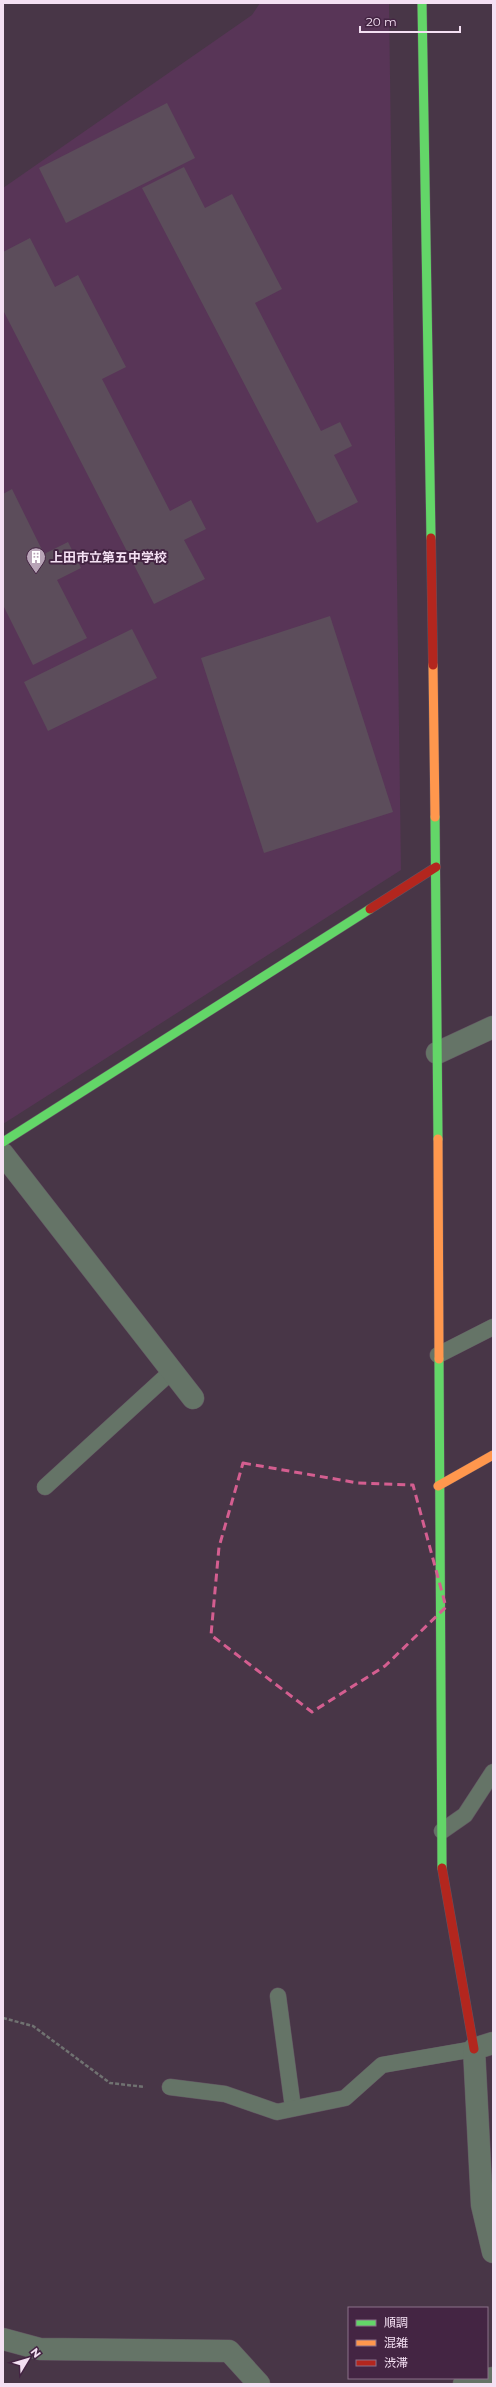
<svg xmlns="http://www.w3.org/2000/svg" width="496" height="2387" viewBox="0 0 496 2387" font-family="Montserrat,'Noto Sans JP',sans-serif">
<style>
.built{fill:#583557}
.building{fill:#5c4d5b}
.lines{fill:none;stroke-linecap:round;stroke-linejoin:round}
.lane-casing{stroke:#625361;stroke-width:17}
.street-casing{stroke:#625361;stroke-width:23}
.fast-casing{stroke:#625361;stroke-width:10}
.slow-casing{stroke:#625361;stroke-width:10}
.jam-casing{stroke:#625361;stroke-width:10}
.path{stroke:#707271;stroke-width:2.5;stroke-dasharray:4 2;stroke-linecap:butt}
.lane{stroke:#657467;stroke-width:16}
.street{stroke:#657467;stroke-width:22}
.fast{stroke:#63d668;stroke-width:9}
.slow{stroke:#ff974d;stroke-width:9}
.jam{stroke:#b3261e;stroke-width:9}
.marked{fill:none;stroke:#d45e90;stroke-width:3;stroke-dasharray:8 5;stroke-linejoin:round}
.labels{text-anchor:middle;dominant-baseline:central;stroke-width:4;stroke-linejoin:round;paint-order:stroke}
.poi-label{font-size:13px;font-weight:bold;fill:#f4e0f3;stroke:#442543;text-anchor:start}
</style>
<rect width="100%" height="100%" fill="#483647"/>
<!-- built -->
<path class="built" d="M260,3H389L401,870L3,1124V188L252,15Z"/>
<!-- building -->
<g class="building">
<path d="M167,103L195,158L66,223L39,168Z"/>
<path d="M184,167L205,208L232,194L282,289L255,303L321,431L340,422L352,446L334,455L358,502L317,523L142,188Z"/>
<path d="M30,238L55,287L78,275L126,367L102,379L170,511L191,500L206,529L184,540L205,579L154,604L3,310V252Z"/>
<path d="M12,489L44,554L68,542L81,568L57,580L87,638L33,665L3,605V494Z"/>
<path d="M330,616L393,812L264,853L201,658Z"/>
<path d="M132,629L157,678L48,731L24,682Z"/>
</g>
<g class="lines">
<defs>
<g id="lane">
<path d="M438,1355L493,1327"/>
<path d="M45,1487L172,1371"/>
<path d="M442,1831L465,1815L493,1772"/>
<path d="M278,1996L293,2108"/>
<path d="M170,2087L225,2094L277,2112L345,2098L382,2065L474,2049"/>
</g>
<g id="street">
<path d="M437,1053L493,1027"/>
<path d="M3,1154L193,1398"/>
<path d="M493,2043L474,2049L482,2205L493,2252"/>
<path d="M3,2339L40,2349L229,2351L259,2384"/>
<path d="M464,2384L493,2378"/>
</g>
<g id="fast">
<path d="M422,3L431,538"/>
<path d="M435,817L438,1139"/>
<path d="M3,1142L370,909"/>
<path d="M439,1359L442,1868"/>
</g>
<g id="slow">
<path d="M433,665L435,817"/>
<path d="M438,1139L439,1359"/>
<path d="M438,1486L493,1455"/>
</g>
<g id="jam">
<path d="M431,538L433,665"/>
<path d="M370,909L436,867"/>
<path d="M442,1868L474,2049"/>
</g>
</defs>
<!-- lane casing -->
<use href="#lane" class="lane-casing"/>
<!-- street casing -->
<use href="#street" class="street-casing"/>
<!-- fast casing -->
<use href="#fast" class="fast-casing"/>
<!-- slow casing -->
<use href="#slow" class="slow-casing"/>
<!-- jam casing -->
<use href="#jam" class="jam-casing"/>
<!-- path -->
<path class="path" d="M3,2018L33,2026L110,2083L145,2087"/>
<!-- lane -->
<use href="#lane" class="lane"/>
<!-- street -->
<use href="#street" class="street"/>
<!-- fast -->
<use href="#fast" class="fast"/>
<!-- slow -->
<use href="#slow" class="slow"/>
<!-- jam -->
<use href="#jam" class="jam"/>
</g>
<!-- marked area -->
<path class="marked" d="M243,1463L358,1483L413,1485L446,1607L385,1666L312,1712L211,1635L219,1547Z"/>
<!-- icons -->
<defs>
<symbol id="building-pin" viewBox="-11 -11 22 30"><path d="M0 17L-7.5 6A9.5 9.5 0 1 1 7.5 6Z" fill="#b8a4b7" stroke="#442543"/><path d="M-4-6H4V6H1V3H-1V6H-4ZM-2.5-4.3h1.7v1.8h-1.7ZM.8-4.3h1.7v1.8H.8ZM-2.5-1h1.7V.8h-1.7ZM.8-1h1.7V.8H.8Z" fill="#fff"/></symbol>
</defs>
<g fill-rule="evenodd">
<use href="#building-pin" x="25" y="546" width="22" height="30"/>
</g>
<g class="labels">
<!-- poi labels -->
<g class="poi-label">
<text x="50" y="557">上田市立第五中学校</text>
</g>
</g>
<!-- border -->
<rect width="496" height="2387" fill="none" stroke="#f4e0f3" stroke-width="8"/>
<!-- legend -->
<rect x="348" y="2307" width="140" height="72" fill="#442543" stroke="#8a7089"/>
<rect x="356" y="2320" width="20" height="6" fill="#63d668" stroke="#8a7089"/>
<text x="384" y="2327" font-size="12" fill="#f4e0f3">順調</text>
<rect x="356" y="2340" width="20" height="6" fill="#ff974d" stroke="#8a7089"/>
<text x="384" y="2347" font-size="12" fill="#f4e0f3">混雑</text>
<rect x="356" y="2360" width="20" height="6" fill="#b3261e" stroke="#8a7089"/>
<text x="384" y="2367" font-size="12" fill="#f4e0f3">渋滞</text>
<!-- north arrow -->
<g transform="translate(28 2359) rotate(52)" stroke="#442543" stroke-width="3" paint-order="stroke">
<path d="M0-3L7 15L0 10L-7 15Z" fill="#f4e0f3"/>
<text y="-6" font-size="11" font-weight="bold" text-anchor="middle" fill="#f4e0f3">N</text>
</g>
<!-- scale -->
<path d="M360 26v6h100v-6" fill="none" stroke="#f4e0f3" stroke-width="2"/>
<text x="366" y="26" font-size="12" fill="#f4e0f3" stroke="#442543" stroke-width="3" paint-order="stroke">20 m</text>
</svg>
